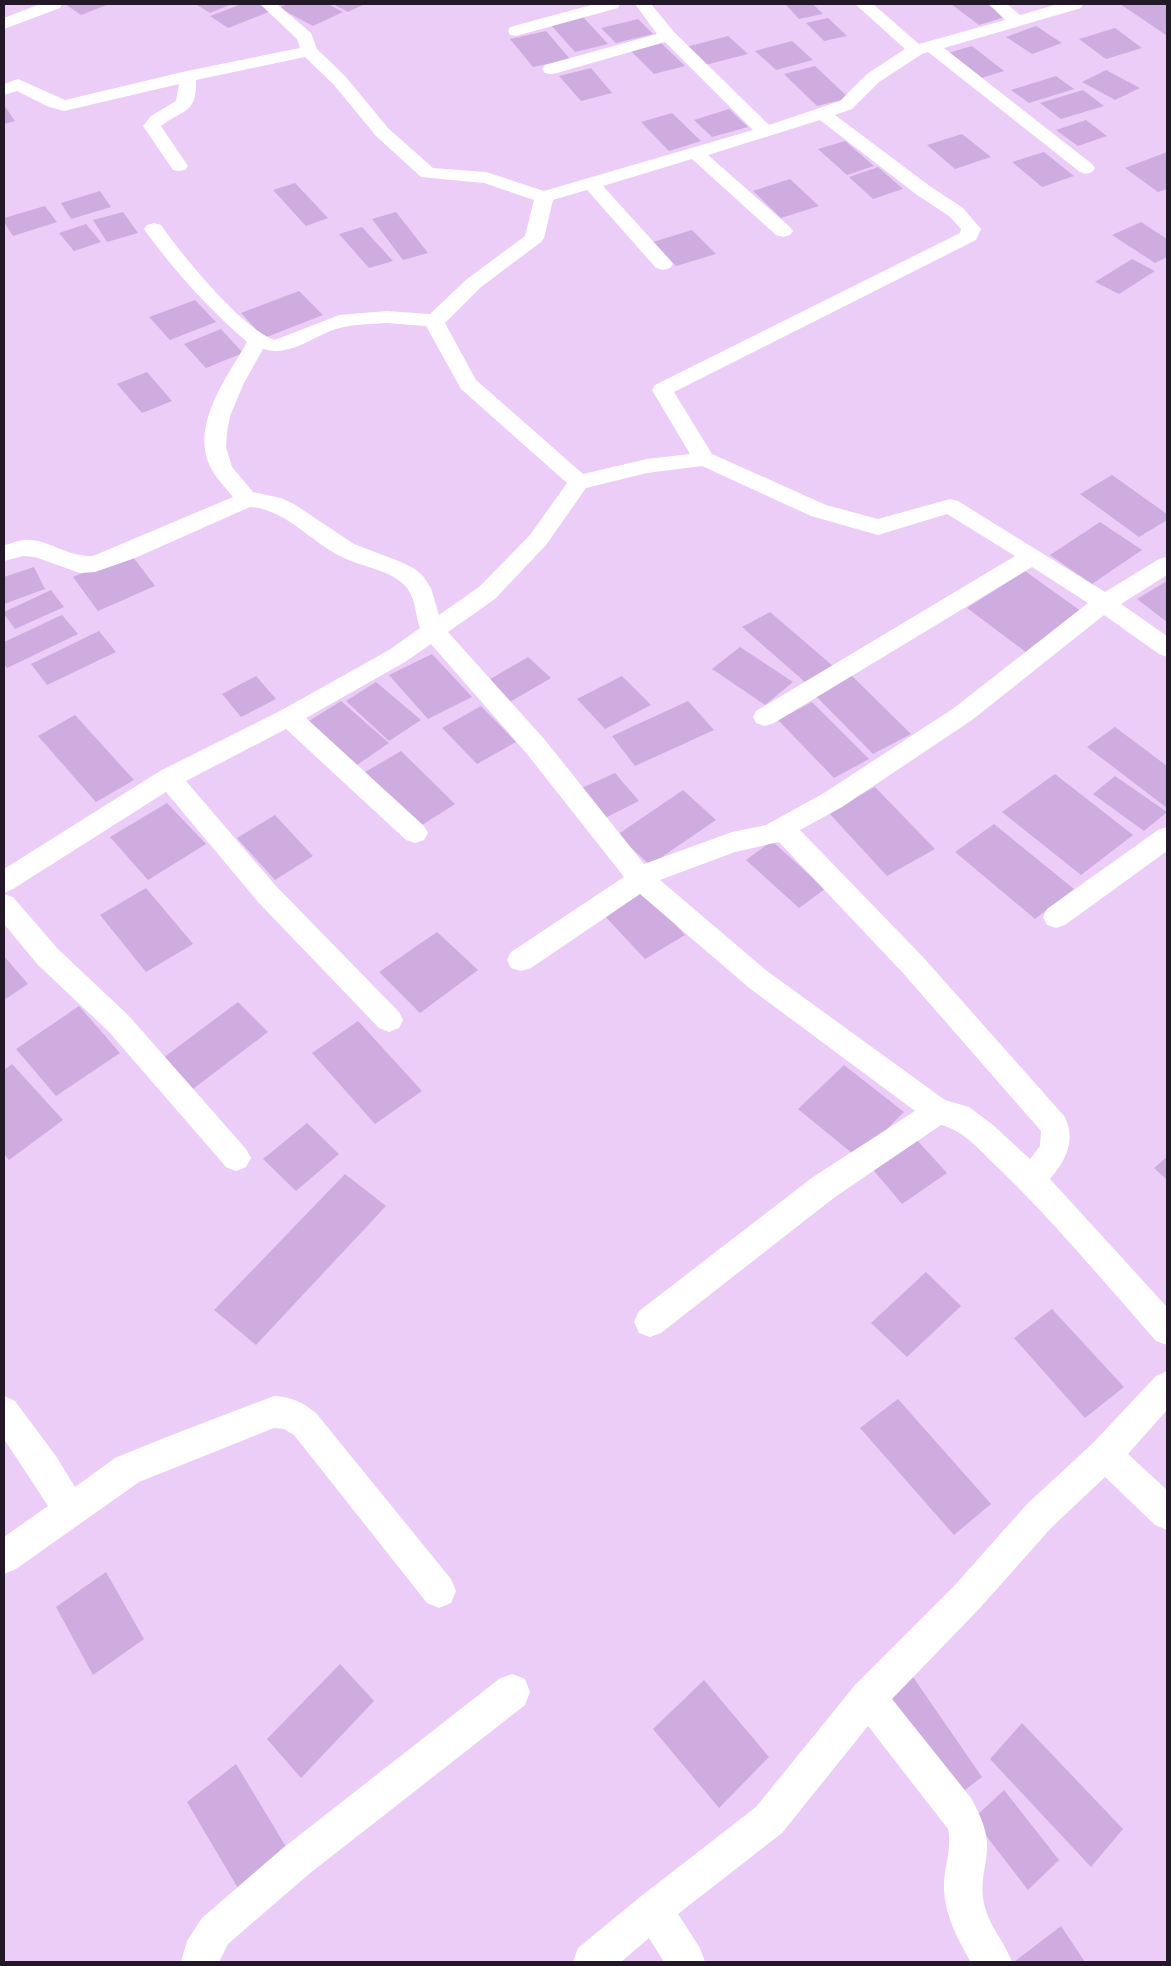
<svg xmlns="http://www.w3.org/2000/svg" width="1171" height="1966" viewBox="0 0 1171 1966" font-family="'IBM Plex Sans',sans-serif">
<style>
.building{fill:#cfacdf}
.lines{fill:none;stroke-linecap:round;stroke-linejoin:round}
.minor{fill:#fff;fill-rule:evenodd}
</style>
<rect width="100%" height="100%" fill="#ebcdf8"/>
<!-- building -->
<g class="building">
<path d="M65,4H109L81,15Z"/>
<path d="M201,4H232L210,13L197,5Z"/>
<path d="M242,4H260L271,11L228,28L210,16Z"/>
<path d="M287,4H328L343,12L313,26L279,8Z"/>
<path d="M333,4H365L348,12Z"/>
<path d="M785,4H813L823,14L799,19Z"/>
<path d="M951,4H987L1005,17L979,25Z"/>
<path d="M1120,4H1167V34L1166,35Z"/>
<path d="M583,17L608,44L575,52L550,24Z"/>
<path d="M828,18L847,36L824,41L806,23Z"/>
<path d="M638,19L653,34L616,43L601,28Z"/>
<path d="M1036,26L1062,43L1032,54L1006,37Z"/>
<path d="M1115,28L1142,48L1106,59L1079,39Z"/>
<path d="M546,31L570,59L533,67L510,39Z"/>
<path d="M728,36L748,54L705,65L686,47Z"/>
<path d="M792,41L813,60L776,70L755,51Z"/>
<path d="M661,43L685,66L654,74L631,51Z"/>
<path d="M972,46L1004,71L981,78L948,53Z"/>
<path d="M815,66L849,98L817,106L784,74Z"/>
<path d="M591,68L612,93L581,101L559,76Z"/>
<path d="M1106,70L1140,88L1115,100L1082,82Z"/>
<path d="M1056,76L1074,89L1029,103L1011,90Z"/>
<path d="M1083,90L1104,106L1061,119L1040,103Z"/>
<path d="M4,105L15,121L4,124Z"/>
<path d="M729,109L748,127L712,137L694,120Z"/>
<path d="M672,113L701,141L669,151L641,122Z"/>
<path d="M1086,120L1107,136L1078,146L1056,130Z"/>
<path d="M962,134L991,157L955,169L927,145Z"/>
<path d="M845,141L874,166L847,175L818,149Z"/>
<path d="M1044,152L1074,176L1042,187L1012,162Z"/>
<path d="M1167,152V189L1158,192L1125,168Z"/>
<path d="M878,167L903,189L873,199L849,177Z"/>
<path d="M790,179L819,206L781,218L753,191Z"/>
<path d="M295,183L328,218L306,226L273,190Z"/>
<path d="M100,191L111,207L71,219L61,203Z"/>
<path d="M45,206L57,222L13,236L4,222V218Z"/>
<path d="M123,212L138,233L107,242L93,220Z"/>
<path d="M396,212L428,253L403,260L372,219Z"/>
<path d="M1141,222L1167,239V257L1155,263L1112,235Z"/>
<path d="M86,224L101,242L74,251L59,233Z"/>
<path d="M362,227L393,261L369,268L339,234Z"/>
<path d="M692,230L716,254L676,266L653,242Z"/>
<path d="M1132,259L1155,271L1119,294L1095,282Z"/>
<path d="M299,291L323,315L264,338L241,313Z"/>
<path d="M195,300L216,322L170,340L149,317Z"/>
<path d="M221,329L243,353L206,368L184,344Z"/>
<path d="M147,372L172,401L142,413L117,384Z"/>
<path d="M1112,475L1167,514V520L1139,537L1080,494Z"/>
<path d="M1100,522L1142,550L1092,584L1050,555Z"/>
<path d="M130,553L155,586L98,611L73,577Z"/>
<path d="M34,567L45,589L4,604V577Z"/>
<path d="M1025,571L1085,614L1027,653L967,608Z"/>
<path d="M1167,581V622L1137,599Z"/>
<path d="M51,590L64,607L15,629L4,614V612Z"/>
<path d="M770,612L833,666L805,682L742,627Z"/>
<path d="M62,615L78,634L7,668L4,664V642Z"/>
<path d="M99,631L116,652L47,685L31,664Z"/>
<path d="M740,647L793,682L765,705L712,669Z"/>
<path d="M432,654L472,697L428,719L389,675Z"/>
<path d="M528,657L551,678L508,703L485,682Z"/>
<path d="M850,674L911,734L873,754L812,692Z"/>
<path d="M256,676L276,699L241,717L222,694Z"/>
<path d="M622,676L651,705L605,729L577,699Z"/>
<path d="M376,682L421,720L389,741L346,701Z"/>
<path d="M341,701L389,743L354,767L306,723Z"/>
<path d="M688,701L714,730L635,766L612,736Z"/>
<path d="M812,702L869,759L834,778L778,720Z"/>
<path d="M481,706L516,742L477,764L442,728Z"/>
<path d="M75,715L134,780L96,802L38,736Z"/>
<path d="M1115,727L1167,766V808L1087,747Z"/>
<path d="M401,751L455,804L419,827L365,772Z"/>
<path d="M615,773L639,801L599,821L575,791Z"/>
<path d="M1055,774L1133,835L1081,875L1002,812Z"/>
<path d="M1115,776L1167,812L1144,831L1093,794Z"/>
<path d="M875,787L935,849L887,876L828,812Z"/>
<path d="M683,790L716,820L650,865L617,835Z"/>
<path d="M167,803L206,844L148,880L110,837Z"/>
<path d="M275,815L313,856L275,880L237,838Z"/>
<path d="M994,824L1074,889L1035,919L955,852Z"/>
<path d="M772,841L825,889L799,908L746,860Z"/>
<path d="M146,888L193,944L146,972L100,915Z"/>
<path d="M641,888L685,935L645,959L601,912Z"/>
<path d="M437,932L478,970L420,1013L379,972Z"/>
<path d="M4,956L28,984L4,1000Z"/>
<path d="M238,1002L268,1032L185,1095L155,1064Z"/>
<path d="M79,1006L120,1053L56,1096L16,1049Z"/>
<path d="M358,1021L422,1091L375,1124L312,1053Z"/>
<path d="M12,1064L63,1120L9,1160L4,1154V1070Z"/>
<path d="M844,1065L904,1112L858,1158L798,1109Z"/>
<path d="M307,1123L339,1154L296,1191L263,1159Z"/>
<path d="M914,1137L947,1173L902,1204L870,1166Z"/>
<path d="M1167,1157V1180L1154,1168Z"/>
<path d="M345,1174L386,1206L256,1345L214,1310Z"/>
<path d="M926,1272L961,1306L907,1357L871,1323Z"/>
<path d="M1052,1309L1124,1387L1085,1418L1014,1338Z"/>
<path d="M898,1399L991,1504L954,1535L860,1428Z"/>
<path d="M106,1572L144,1639L93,1675L56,1607Z"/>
<path d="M340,1664L374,1701L301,1778L267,1739Z"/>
<path d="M913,1677L982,1777L953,1799L885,1699Z"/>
<path d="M704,1680L769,1757L719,1808L653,1729Z"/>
<path d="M1022,1723L1123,1829L1091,1867L990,1759Z"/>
<path d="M236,1764L291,1855L242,1895L187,1802Z"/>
<path d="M1004,1790L1059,1860L1028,1890L973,1819Z"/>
<path d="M1061,1926L1085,1962H1014Z"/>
</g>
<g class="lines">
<!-- minor -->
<g class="minor">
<path d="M40,4H62L60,8L4,29V18Z"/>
<path d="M260,4H277L311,33L317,49L346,77L388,128L433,168L486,172L544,191L753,130L665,42L557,73L551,74L545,73L542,69L545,65L657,34L635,4H651L674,32L769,125L840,101L867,74L905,49L855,4H873L919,44L1005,20L989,4H1007L1020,15L1058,4H1083L1081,8L944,48L1092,164L1095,168L1092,172L1086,174L1080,172L928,52L922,54L879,82L852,109L835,115L931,187L963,208L981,229L976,240L674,392L712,454L826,505L878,519L950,499L958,501L1105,592L1159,559L1167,557V575L1121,604L1167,636V657L1159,654L1104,615L972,720L842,807L800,830L923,957L1065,1117C1076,1141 1066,1160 1050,1179L1167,1307V1345L1156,1341C1103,1281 1051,1218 993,1163C978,1148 962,1130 941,1125L835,1197L661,1333L650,1337L639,1333L634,1322L639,1311L813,1177L915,1111L748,987L640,894L531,968L521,971L511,968L507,960L511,952L624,877L527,754L431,644L405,662L306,718L424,826L428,833L424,840L415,843L406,840L286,729L186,781L276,886L399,1012L403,1020L399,1028L389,1032L379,1028L258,902L166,792L13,889L4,893V869L160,771L280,711L389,650L420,628C415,616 416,599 407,588C392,570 366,568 346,559C313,545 287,509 250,507L135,558L95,572L80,573L35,557L23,556L4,561V545C10,544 17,541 23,540C48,538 68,558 93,556L233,497C224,486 213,475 208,462C193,421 228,376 247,342C209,309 174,271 144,229L147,225L154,223L161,225C181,254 243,330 275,340L339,315L387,311L430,314L467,279L525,236L534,200L484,183L421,177L376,136L334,85L305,57L196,80C197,115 182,109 161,126L188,166L185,170L179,171L173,170L143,126L151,116L176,101L179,84L64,111L49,107L17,91L4,95V84L18,79L65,100L187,71L300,48L297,39ZM820,120L917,195L949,216L961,229L960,233L655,385L652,390L690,454L647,459L583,474L476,380L445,323L481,287L541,242L544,238L553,200L587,190L656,268L663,270L670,268L673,264L670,260L603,186L692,159L776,235L783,237L790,235L793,231L790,227L708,155ZM387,323L426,326L461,389L567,483L530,535L479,587L439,615L431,588L423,576L415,569L401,562L354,544L294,504L281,498L253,492L232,467L226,447L227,432L230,416L244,383L263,349C294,358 316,332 344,327C358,324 373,324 387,323ZM702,466L811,516L878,535L947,514L1015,556L756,711L753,717L756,723L765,726L774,723L1032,567L1088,603L954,708L824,793L766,825L732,832L644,864L545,740L448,632L495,599L546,545L586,488L647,473ZM779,842L903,973L1041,1131L1040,1146L1030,1159L993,1125L969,1107L945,1100L767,971L660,880L735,852Z"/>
<path d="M595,4H620L618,8L516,36L510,35L508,31L510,27Z"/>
<path d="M1167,827V851L1065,925L1056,928L1047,925L1043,917L1047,909L1158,830Z"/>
<path d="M4,894L13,897L58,949L129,1016L246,1149L251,1158L246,1167L236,1171L226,1167L109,1032L38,965L4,924Z"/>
<path d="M1167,1371V1410L1128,1454L1167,1490V1530L1155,1525L1105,1477L1051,1528L979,1609L892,1699L971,1798C978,1811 986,1827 987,1842C988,1863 979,1882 984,1903C988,1925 1005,1942 1012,1962H971C957,1939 943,1911 944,1883C945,1864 952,1848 948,1829L868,1726L782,1833L678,1914L700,1948L705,1962H664L649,1938L621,1962H573L578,1948L640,1897L756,1807L855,1685L955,1585L1027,1504L1093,1443L1156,1376Z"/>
<path d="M4,1396L15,1401L56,1456L75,1487L115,1458L164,1438L274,1396C292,1397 302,1402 316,1413L451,1579L456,1591L451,1603L439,1608L427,1603L294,1435L284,1429L274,1428L139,1482L16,1569L4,1574V1537L48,1506L4,1439Z"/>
<path d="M512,1674L525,1679L530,1692L525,1705L309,1874L228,1944L219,1962H181L187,1941L202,1918L283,1848L499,1679Z"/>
</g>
</g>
<!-- border -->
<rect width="1171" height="1966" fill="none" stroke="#231827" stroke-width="10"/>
</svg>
